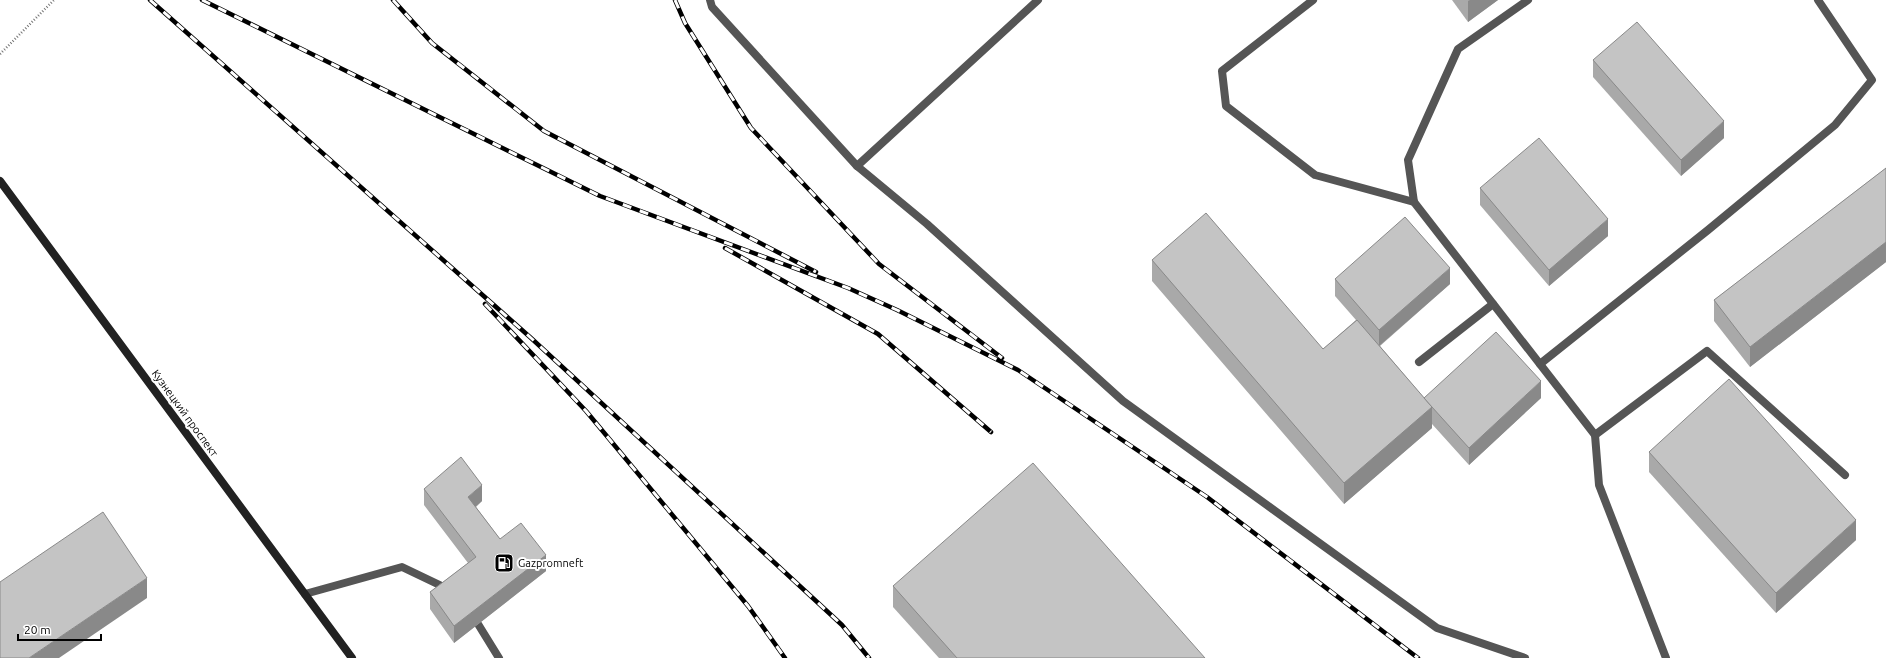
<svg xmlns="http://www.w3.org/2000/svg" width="1886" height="658" viewBox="0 0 1886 658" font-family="Ubuntu,sans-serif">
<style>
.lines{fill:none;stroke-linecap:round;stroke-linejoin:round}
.path{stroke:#777;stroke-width:2.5;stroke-dasharray:1 2;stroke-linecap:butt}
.lane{stroke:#555;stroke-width:8}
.secondary{stroke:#222;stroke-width:8}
.rail-casing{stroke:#000;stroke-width:4.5}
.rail{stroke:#fff;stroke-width:3;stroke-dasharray:9;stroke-linecap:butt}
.wall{fill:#a9a9a9}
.shaded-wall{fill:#898989}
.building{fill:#c4c4c4;stroke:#898989}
.labels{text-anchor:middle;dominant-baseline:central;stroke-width:4;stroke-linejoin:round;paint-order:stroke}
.street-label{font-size:11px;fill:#000;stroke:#fff}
.poi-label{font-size:11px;fill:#000;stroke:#fff;text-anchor:start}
</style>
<rect width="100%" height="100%" fill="#fff"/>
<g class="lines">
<!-- path -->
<path class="path" d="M0,54L54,0"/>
<!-- lane -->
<g class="lane">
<path d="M710,0L712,7L857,166L927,224L1123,401L1437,628L1525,658"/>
<path d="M1313,0L1222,71L1226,106L1315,175L1414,202"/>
<path d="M1528,0L1458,49L1408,160L1414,202L1595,435L1599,485L1666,658"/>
<path d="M857,166L1038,0"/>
<path d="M1419,362L1493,304"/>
<path d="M1540,364L1708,230L1835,125L1872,80L1818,0"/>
<path d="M1595,435L1707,351L1845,475"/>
<path d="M305,594L402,567L448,589"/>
<path d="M478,624L499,658"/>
</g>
<!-- secondary -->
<path class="secondary" d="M0,181L352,658"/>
<defs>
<g id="rail">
<path d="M150,0L531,338L842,625L869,658"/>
<path d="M202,0L600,196L848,288L897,310L1018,370L1207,497L1418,658"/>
<path d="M393,0L432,43L544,131L816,272"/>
<path d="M675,0L685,23L751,128L879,264L1002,358"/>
<path d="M725,248L878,334L991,432"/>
<path d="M485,304L586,411L748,606L785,658"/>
</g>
</defs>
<!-- rail casing -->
<use href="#rail" class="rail-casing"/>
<!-- rail -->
<use href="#rail" class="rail"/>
</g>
<!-- wall -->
<g class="wall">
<path d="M1452,0H1498L1468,22Z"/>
<path d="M1593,60L1724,138L1681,176L1593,77Z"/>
<path d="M1886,168V262L1750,367L1714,321V300Z"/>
<path d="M1480,188L1608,236L1549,286L1480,205Z"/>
<path d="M1152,260L1323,349L1356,320L1335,296V279L1450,284L1380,346L1424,398H1541L1469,465L1432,424V428L1344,504L1152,281Z"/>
<path d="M1649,452L1856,540L1776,613L1649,472Z"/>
<path d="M424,489L482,501L476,507L500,539L546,571L454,643L430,609V592L468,563L424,505Z"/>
<path d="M893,586L1205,658H939L893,607Z"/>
</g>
<!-- shaded-wall -->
<g class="shaded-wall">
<path d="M1470,0H1498L1468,22V1Z"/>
<path d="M1724,121V138L1681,176V160Z"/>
<path d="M1608,219V236L1549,286V270Z"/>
<path d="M1886,242V262L1750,367V347Z"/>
<path d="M1450,268V284L1379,346V330Z"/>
<path d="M1541,381V398L1469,465V448Z"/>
<path d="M1432,407V428L1344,504V483Z"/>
<path d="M482,485V501L468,513V497Z"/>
<path d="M1856,520V540L1776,613V593Z"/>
<path d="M546,555V571L454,643V626Z"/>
<path d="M147,578V598L59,658H29Z"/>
</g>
<!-- building -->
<g class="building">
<path d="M1637,22L1724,121L1681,160L1593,60Z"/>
<path d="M1539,138L1608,219L1549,270L1480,188Z"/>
<path d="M1886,168V242L1750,347L1714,300Z"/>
<path d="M1206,213L1323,349L1357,320L1432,407L1344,483L1152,260Z"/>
<path d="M1405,217L1450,268L1379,330L1335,279Z"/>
<path d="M1496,332L1541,381L1469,448L1432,407L1424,398Z"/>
<path d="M1729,379L1856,520L1776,593L1649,452Z"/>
<path d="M461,457L482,485L468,497L500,539L521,523L546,555L454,626L430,592L476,557L424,489Z"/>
<path d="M1033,463L1205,658H957L893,586Z"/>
<path d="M103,512L147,578L29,658H0V582Z"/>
</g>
<!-- icons -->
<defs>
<symbol id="fuel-square" viewBox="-11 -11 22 22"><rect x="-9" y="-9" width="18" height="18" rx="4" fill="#000" stroke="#fff"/><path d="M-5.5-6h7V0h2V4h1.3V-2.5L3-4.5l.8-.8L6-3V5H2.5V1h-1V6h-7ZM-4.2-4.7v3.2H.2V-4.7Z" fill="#fff"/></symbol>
</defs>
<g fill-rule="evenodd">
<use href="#fuel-square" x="493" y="552" width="22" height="22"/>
</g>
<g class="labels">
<!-- street labels -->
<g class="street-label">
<text transform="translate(185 413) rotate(54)">Кузнецкий проспект</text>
</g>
<!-- poi labels -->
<g class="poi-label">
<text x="518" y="563">Gazpromneft</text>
</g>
</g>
<!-- scale -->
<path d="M18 634v6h83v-6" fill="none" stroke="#000000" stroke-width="2"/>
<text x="24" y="634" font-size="12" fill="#000000" stroke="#ffffff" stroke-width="3" paint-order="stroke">20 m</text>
</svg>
